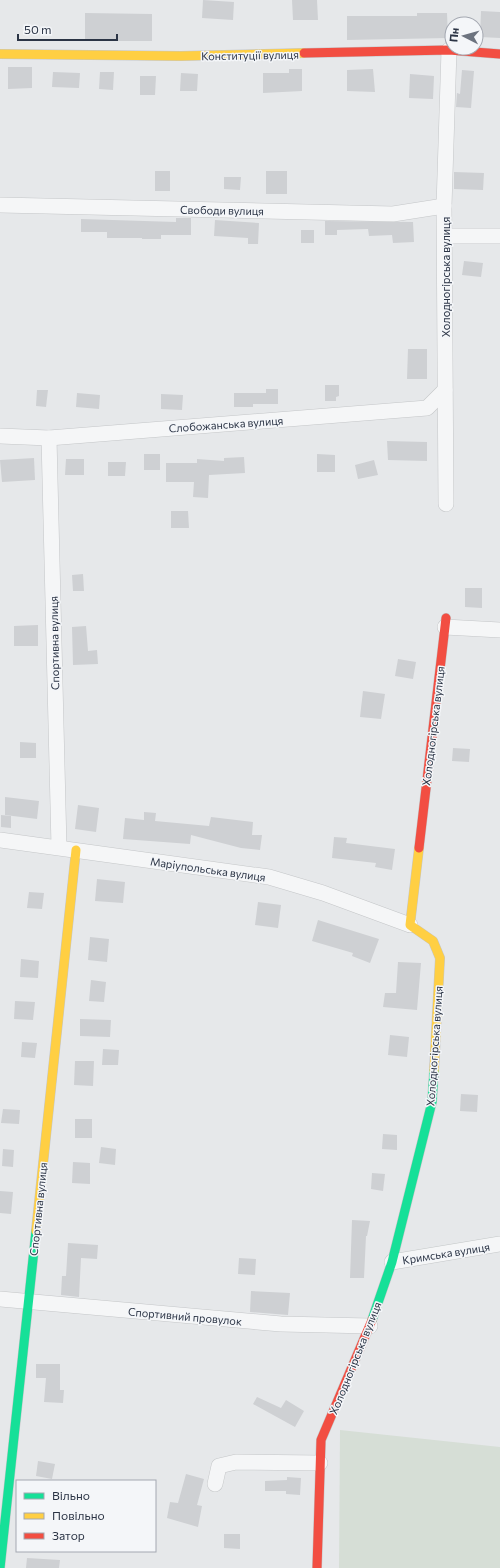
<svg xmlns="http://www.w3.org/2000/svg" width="500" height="1568" viewBox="0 0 500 1568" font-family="Commissioner,sans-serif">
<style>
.green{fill:#d6ded6}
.building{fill:#ced0d3}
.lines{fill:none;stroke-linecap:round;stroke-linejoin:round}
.street-casing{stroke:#c4c6c8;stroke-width:16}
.fast-casing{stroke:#c4c6c8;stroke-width:10}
.slow-casing{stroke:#c4c6c8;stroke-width:10}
.jam-casing{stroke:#c4c6c8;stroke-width:10}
.street{stroke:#f5f6f7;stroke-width:15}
.fast{stroke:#16e098;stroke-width:9}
.slow{stroke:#ffcf43;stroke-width:9}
.jam{stroke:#f24e42;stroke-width:9}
.labels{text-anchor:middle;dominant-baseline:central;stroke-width:3;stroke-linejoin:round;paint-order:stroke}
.street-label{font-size:11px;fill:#2b3445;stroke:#f4f6f9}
</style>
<rect width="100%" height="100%" fill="#e6e8ea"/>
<!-- green -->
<path class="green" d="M340,1430L500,1447V1568H339Z"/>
<!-- building -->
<g class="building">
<path d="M203,0L234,2L233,20L202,18Z"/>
<path d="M292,0H317L318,20H293Z"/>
<path d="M481,11L500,12V38L480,37Z"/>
<path d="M85,13L152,14V41H85Z"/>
<path d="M417,13H447L448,38L347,40V16H417Z"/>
<path d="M8,67H32V88L8,89Z"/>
<path d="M289,69H302V91L263,93V73H289Z"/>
<path d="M373,69L375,92L347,91V70Z"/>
<path d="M462,70L474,71L471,108L456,107L457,93L460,94Z"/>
<path d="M53,72L80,73L79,88L52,87Z"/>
<path d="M100,72H114L113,90L99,89Z"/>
<path d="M181,73L198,74L197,91H180Z"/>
<path d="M410,74L434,76L433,99L409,98Z"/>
<path d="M140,76H156L155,95H140Z"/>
<rect x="155" y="171" width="15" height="20"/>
<rect x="266" y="171" width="21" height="23"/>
<path d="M454,172L484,173L483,190L454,189Z"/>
<path d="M224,177H241L240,190L224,189Z"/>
<path d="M176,218H191V235H161V239H142V238H107V232H81V219L176,222Z"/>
<path d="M215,220L259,223L258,244H248V238L214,236Z"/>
<path d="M325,221L413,222L414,242L393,243L392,235L369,236L368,229L337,230V235H325Z"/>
<rect x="301" y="230" width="13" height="13"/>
<path d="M464,261L483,263L481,277L462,275Z"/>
<path d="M408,349H427V379H407Z"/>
<path d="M325,385H339V396L336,397V401H325Z"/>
<path d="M266,389H278V404H253V407H234V393H266Z"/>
<path d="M37,390H48L46,407L36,406Z"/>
<path d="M77,393L100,395L99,409L76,407Z"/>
<path d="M161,394L183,395L182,410L161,409Z"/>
<path d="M387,441L427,442V461L388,460Z"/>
<rect x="144" y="454" width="16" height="16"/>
<path d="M317,454L335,455V472H317Z"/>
<path d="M244,457L245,473L209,475L208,498L193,497L194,482H166V463H197V459L224,461V458Z"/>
<path d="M34,458L35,480L2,482L0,460Z"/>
<path d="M66,459H84V475H65Z"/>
<path d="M374,460L378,475L358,479L355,465Z"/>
<path d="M108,462H126L125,476H108Z"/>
<path d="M171,511H188L189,528H171Z"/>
<path d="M83,574L84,591H73L72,575Z"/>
<path d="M465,588H482V608L465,607Z"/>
<path d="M38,625V646H14V626Z"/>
<path d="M86,626L88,651L97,650L98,664L73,665L72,627Z"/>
<path d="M398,659L416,662L413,679L395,676Z"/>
<path d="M363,691L385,694L381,719L360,717Z"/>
<path d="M20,742L36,743V758H20Z"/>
<path d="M453,748L470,749L469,762L452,761Z"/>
<path d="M5,797L39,801L37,819L5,815Z"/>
<path d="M78,805L99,808L96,832L75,829Z"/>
<path d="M144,812L156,813L155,821L209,826L211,817L253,822L252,835H262L260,850L241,848L191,835L190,844L123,839L125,818L144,820Z"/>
<path d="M1,815L11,816V828L1,827Z"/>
<path d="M334,837L347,838L346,843L395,849L392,870L375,867L376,863L332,858Z"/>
<path d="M97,879L125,882L123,903L95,901Z"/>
<path d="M29,892L44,893L42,909L27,908Z"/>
<path d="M258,902L281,905L278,928L255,925Z"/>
<path d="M318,920L379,939L370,963L352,956L353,953L312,941Z"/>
<path d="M90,937L109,939L107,962L88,960Z"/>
<path d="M21,959L39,961L38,978L20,977Z"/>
<path d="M398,962L421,963L417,1010L383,1007L385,993H396Z"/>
<path d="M91,980L106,982L104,1002L89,1001Z"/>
<path d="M15,1001L35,1002L33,1020L14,1019Z"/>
<path d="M80,1019L111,1020L110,1037L80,1036Z"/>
<path d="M390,1035L409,1037L407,1057L388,1055Z"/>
<path d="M22,1042L37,1043L35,1058L21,1057Z"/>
<path d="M103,1049L119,1050L118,1065H102Z"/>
<path d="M75,1061H94L93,1086L74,1085Z"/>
<path d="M461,1094L478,1095L477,1112L460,1111Z"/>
<path d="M3,1109L20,1110L19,1124L1,1123Z"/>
<rect x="75" y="1119" width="17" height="19"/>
<path d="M383,1134L397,1135V1150L382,1149Z"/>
<path d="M101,1147L116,1149L115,1165L99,1163Z"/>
<path d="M3,1149L14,1150L13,1167L2,1166Z"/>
<path d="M73,1162L90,1163V1184L72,1183Z"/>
<path d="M372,1173L385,1174L383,1191L371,1189Z"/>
<path d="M0,1191L13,1192L11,1214L0,1213Z"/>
<path d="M352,1220L370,1221L367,1236H366L364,1278H350Z"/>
<path d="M68,1243L98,1245L97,1259L81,1258L79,1297L61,1295L62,1276H66Z"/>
<path d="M239,1258L256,1259L255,1275L238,1274Z"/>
<path d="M251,1291L290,1293L288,1315L250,1312Z"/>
<path d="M36,1364H60V1390H64L63,1403L44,1402L46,1378H36Z"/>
<path d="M257,1397L281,1408L286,1400L304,1411L295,1427L253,1404Z"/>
<path d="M38,1461L55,1464L52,1479L36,1476Z"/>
<path d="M186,1474L204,1479L197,1505L202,1506L198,1527L167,1518L170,1502L178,1503Z"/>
<path d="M287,1477L301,1478L300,1495L286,1494V1491H265V1481L287,1480Z"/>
<path d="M224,1534H240V1549L224,1548Z"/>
<path d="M27,1558L60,1560L59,1568H26Z"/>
</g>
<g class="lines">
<defs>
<g id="street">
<path d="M0,205L393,214L444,206"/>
<path d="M446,236H500"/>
<path d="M0,436L49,438L427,408L445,390"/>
<path d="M49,438L59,847"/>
<path d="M446,504L444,206L449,50"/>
<path d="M445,627L500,630"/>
<path d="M0,840L269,877L323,893L410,925"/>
<path d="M392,1262L500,1244"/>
<path d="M0,1299L281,1324L370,1326"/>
<path d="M215,1484L219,1466L236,1462L320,1463"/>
</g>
<g id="fast">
<path d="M372,1320L392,1262L432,1102L434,1071"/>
<path d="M0,1568L36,1231"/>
</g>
<g id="slow">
<path d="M0,54L181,56L304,53"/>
<path d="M419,848L410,925L433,941L440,958L434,1071"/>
<path d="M36,1231L76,850"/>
</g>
<g id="jam">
<path d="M304,53L449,50L500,54"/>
<path d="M419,848L446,618"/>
<path d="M317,1568L321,1440L372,1320"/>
</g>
</defs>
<!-- street casing -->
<use href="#street" class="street-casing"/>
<!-- fast casing -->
<use href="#fast" class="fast-casing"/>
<!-- slow casing -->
<use href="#slow" class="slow-casing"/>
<!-- jam casing -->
<use href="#jam" class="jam-casing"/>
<!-- street -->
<use href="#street" class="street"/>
<!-- fast -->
<use href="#fast" class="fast"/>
<!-- slow -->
<use href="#slow" class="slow"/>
<!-- jam -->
<use href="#jam" class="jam"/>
</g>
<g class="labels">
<!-- street labels -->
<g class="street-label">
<text transform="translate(250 55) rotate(-1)">Конституції вулиця</text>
<text transform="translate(222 210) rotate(1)">Свободи вулиця</text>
<text transform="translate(445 277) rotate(-90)">Холодногірська вулиця</text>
<text transform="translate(226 424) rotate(-4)">Слобожанська вулиця</text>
<text transform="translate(54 643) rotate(-91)">Спортивна вулиця</text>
<text transform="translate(433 726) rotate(-83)">Холодногірська вулиця</text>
<text transform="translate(208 869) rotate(8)">Маріупольська вулиця</text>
<text transform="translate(434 1046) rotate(-86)">Холодногірська вулиця</text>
<text transform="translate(38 1209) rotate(-84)">Спортивна вулиця</text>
<text transform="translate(446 1253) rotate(-9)">Кримська вулиця</text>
<text transform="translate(185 1316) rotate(5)">Спортивний провулок</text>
<text transform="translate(355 1358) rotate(-68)">Холодногірська вулиця</text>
</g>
</g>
<!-- legend -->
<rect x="16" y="1480" width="140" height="72" fill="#f4f6f9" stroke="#a4a8b1"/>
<rect x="24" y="1493" width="20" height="6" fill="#16e098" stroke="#a4a8b1"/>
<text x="52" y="1500" font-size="12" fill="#2b3445">Вільно</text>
<rect x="24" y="1513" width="20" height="6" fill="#ffcf43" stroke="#a4a8b1"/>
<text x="52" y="1520" font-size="12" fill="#2b3445">Повільно</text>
<rect x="24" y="1533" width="20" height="6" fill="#f24e42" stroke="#a4a8b1"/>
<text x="52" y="1540" font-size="12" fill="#2b3445">Затор</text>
<!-- north arrow -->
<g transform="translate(464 36) rotate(276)"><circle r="19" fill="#f4f6f9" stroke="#a4a8b1"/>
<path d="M0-3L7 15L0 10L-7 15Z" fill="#6c737f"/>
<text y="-6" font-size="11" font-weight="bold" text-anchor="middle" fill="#2b3445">Пн</text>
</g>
<!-- scale -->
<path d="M18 34v6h99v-6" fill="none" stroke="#2b3445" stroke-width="2"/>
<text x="24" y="34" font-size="12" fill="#2b3445" stroke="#f4f6f9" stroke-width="3" paint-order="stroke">50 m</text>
</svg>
